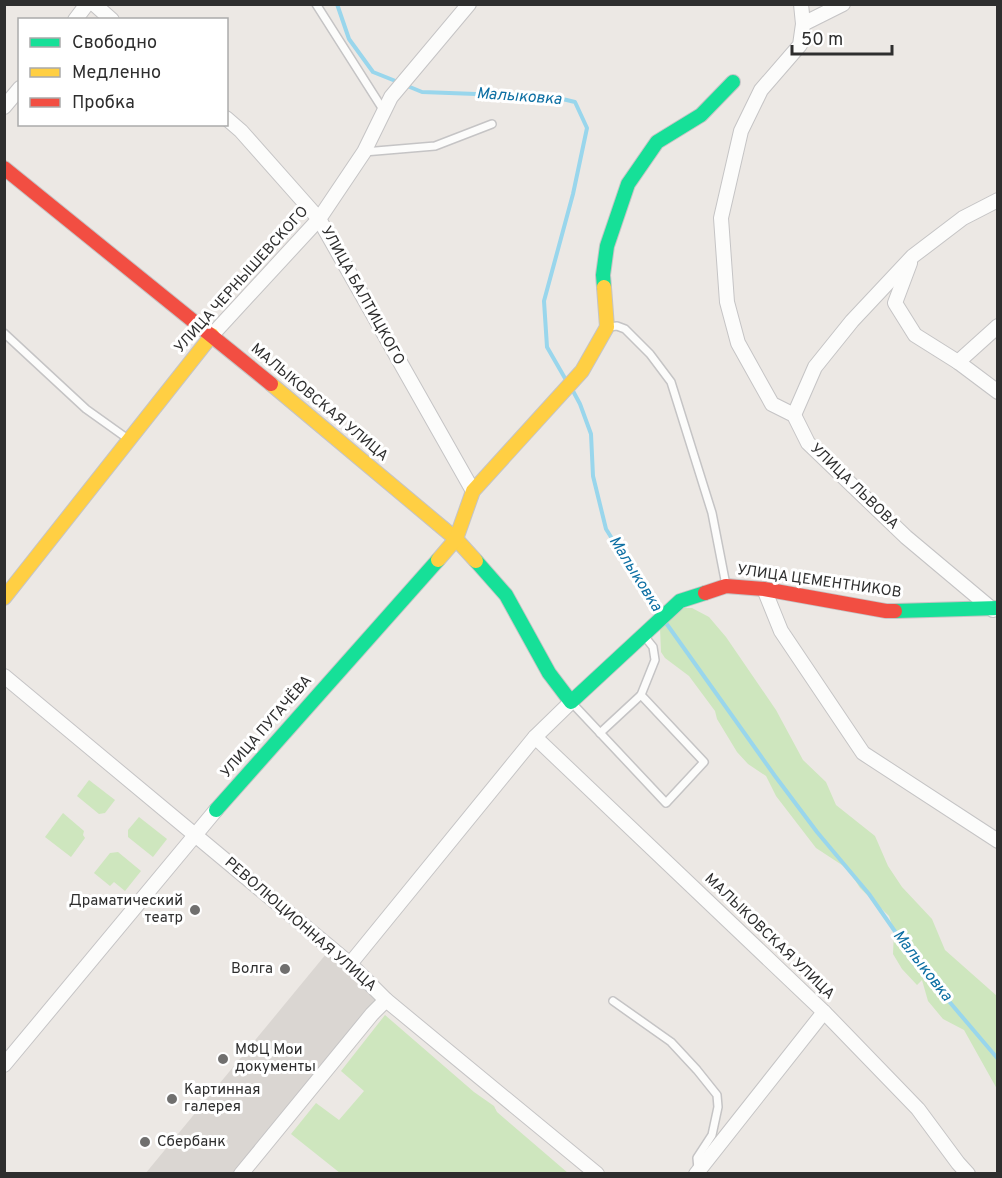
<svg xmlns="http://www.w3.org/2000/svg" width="1002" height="1178" viewBox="0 0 1002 1178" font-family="Overpass,sans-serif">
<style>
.green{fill:#cee6be}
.plaza{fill:#dad6d2}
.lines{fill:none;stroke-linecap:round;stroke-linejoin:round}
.stream{stroke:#99d6ec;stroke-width:4}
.lane-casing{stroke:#c5c4c5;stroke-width:10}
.street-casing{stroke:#c5c4c5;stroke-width:16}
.fast-casing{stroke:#c5c4c5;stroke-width:16}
.slow-casing{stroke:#c5c4c5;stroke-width:16}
.jam-casing{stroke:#c5c4c5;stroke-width:16}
.lane{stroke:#fcfcfb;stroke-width:7}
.street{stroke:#fcfcfb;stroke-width:14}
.fast{stroke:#16e098;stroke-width:14}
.slow{stroke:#ffcf43;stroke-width:14}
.jam{stroke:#f24e42;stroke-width:14}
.poi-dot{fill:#706f6e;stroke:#fff;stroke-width:2}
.labels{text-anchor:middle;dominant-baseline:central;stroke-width:6;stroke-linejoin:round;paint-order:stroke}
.street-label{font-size:15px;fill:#2e2e2e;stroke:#fff}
.poi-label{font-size:15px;fill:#2e2e2e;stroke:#fff;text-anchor:start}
.water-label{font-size:16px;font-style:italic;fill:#0d6fa3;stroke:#fff}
</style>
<rect width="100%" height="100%" fill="#ece8e4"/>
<!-- green -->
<g class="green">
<path d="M684,608H692L709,617L726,637L776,710L803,760L826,782L836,805L875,836L888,866L902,887L932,919L945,950L997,996V1089L964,1030L943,1019L928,1001L922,980L917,985L902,969L893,954L894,931L889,916L860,888L848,869L816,848L776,796L766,776L748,764L737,752L717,719L715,711L689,676L665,658L661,652L660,628Z"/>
<path d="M89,780L115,800L105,813L99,814L77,796Z"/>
<path d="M63,813L84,831L83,835L85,838L71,857L45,837Z"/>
<path d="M139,817L167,839L153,857L128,837V830Z"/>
<path d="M118,852L141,871L125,891L114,882L110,886L94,873L110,853Z"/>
<path d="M385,1015L474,1092L494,1106L497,1112L568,1173H340L291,1134L316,1103L339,1120L364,1091L341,1071Z"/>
</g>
<!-- plaza -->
<path class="plaza" d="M331,948L386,1000L241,1173L145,1174Z"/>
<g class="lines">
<!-- stream -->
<g class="stream">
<path d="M337,4L349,39L373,72L398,82"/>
<path d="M405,85L422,92L554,97L575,102L587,128L573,194L544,301L547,347L566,380"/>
<path d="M573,391L580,404L591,434L593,476L606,529L658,612"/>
<path d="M666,623L775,776L817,832L869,894L919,966L998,1059"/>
</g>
<defs>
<g id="lane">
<path d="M316,4L384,111"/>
<path d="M364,152L435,146L492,124"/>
<path d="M609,327L617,326L625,329L650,354L671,382L712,513L726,585"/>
<path d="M4,333L86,409L128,439"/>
<path d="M572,703L666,803L704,762L641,695"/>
<path d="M600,733L641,695L655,660L653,647L645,637"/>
<path d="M613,1001L671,1042L697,1070L717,1095L718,1107L712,1135L697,1158L698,1169"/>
</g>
<g id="street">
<path d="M94,4L112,20"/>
<path d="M801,4L803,24L800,45L761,90L741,131L721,218L727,302L738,343L772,404L794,415L808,443L906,537L993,610"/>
<path d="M75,20L87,4"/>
<path d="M803,24L843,4"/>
<path d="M4,107L20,88"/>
<path d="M226,118L241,131L319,219L473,491"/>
<path d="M910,263L895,303L915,335L958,362L998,392"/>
<path d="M212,335L319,219L364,152L391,97L469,4"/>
<path d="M958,362L998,326"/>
<path d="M794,415L815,367L852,321L913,256L963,218L998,200"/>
<path d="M764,589L781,631L863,753L998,841"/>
<path d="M4,676L350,964L386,1000L597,1174"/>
<path d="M535,737L824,1012L918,1109L958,1163L968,1174"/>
<path d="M350,964L535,737L571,702"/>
<path d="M4,1065L216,810"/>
<path d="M241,1174L372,1014L386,1000"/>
<path d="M696,1174L824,1012"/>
</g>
<g id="fast">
<path d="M604,287L603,275L607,246L628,184L657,142L701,115L733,82"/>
<path d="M476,561L506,595L549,673L571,702L680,601L705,593"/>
<path d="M895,611L998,608"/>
<path d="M216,810L438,560"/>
</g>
<g id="slow">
<path d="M271,384L456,539L476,561"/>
<path d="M438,560L456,539L473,491L582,371L607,327L604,287"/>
<path d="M4,598L212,335"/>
</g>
<g id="jam">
<path d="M4,168L271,384"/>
<path d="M705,593L726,586L764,589L886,611H895"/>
</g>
</defs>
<!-- lane casing -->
<use href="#lane" class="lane-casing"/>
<!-- street casing -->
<use href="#street" class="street-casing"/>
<!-- fast casing -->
<use href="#fast" class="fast-casing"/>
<!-- slow casing -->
<use href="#slow" class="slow-casing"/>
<!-- jam casing -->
<use href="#jam" class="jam-casing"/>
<!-- lane -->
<use href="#lane" class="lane"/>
<!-- street -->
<use href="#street" class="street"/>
<!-- fast -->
<use href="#fast" class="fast"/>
<!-- slow -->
<use href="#slow" class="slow"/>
<!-- jam -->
<use href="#jam" class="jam"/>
</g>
<!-- markers -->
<g class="poi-dot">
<circle cx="195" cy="910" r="6"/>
<circle cx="285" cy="969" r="6"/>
<circle cx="223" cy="1059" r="6"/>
<circle cx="172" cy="1099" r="6"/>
<circle cx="145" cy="1142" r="6"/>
</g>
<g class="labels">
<!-- street labels -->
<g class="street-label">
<text transform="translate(242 280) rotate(-48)">УЛИЦА ЧЕРНЫШЕВСКОГО</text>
<text transform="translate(362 296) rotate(61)">УЛИЦА БАЛТИЦКОГО</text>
<text transform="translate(319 403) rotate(40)">МАЛЫКОВСКАЯ УЛИЦА</text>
<text transform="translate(854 487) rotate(44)">УЛИЦА ЛЬВОВА</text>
<text transform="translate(819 582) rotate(8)">УЛИЦА ЦЕМЕНТНИКОВ</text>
<text transform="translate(267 727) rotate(-49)">УЛИЦА ПУГАЧЁВА</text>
<text transform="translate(300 925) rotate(41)">РЕВОЛЮЦИОННАЯ УЛИЦА</text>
<text transform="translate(769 937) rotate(44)">МАЛЫКОВСКАЯ УЛИЦА</text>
</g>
<!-- poi labels -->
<g class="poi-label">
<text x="183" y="901" text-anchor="end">Драматический<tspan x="183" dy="17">театр</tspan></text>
<text x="273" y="969" text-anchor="end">Волга</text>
<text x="235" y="1050">МФЦ Мои<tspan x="235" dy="17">документы</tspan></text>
<text x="184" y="1090">Картинная<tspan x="184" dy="17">галерея</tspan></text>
<text x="157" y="1142">Сбербанк</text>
</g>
<!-- water labels -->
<g class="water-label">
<text transform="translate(519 97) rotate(4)">Малыковка</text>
<text transform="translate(635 574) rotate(58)">Малыковка</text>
<text transform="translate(922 966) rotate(52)">Малыковка</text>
</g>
</g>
<!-- border -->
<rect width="1002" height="1178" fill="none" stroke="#2e2e2e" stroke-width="12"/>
<!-- legend -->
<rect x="18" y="18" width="210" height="108" fill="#ffffff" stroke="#ababab" stroke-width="1.5"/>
<rect x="30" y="38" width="30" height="9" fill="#16e098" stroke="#ababab" stroke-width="1.5"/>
<text x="72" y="48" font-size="18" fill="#2e2e2e">Свободно</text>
<rect x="30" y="68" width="30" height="9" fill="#ffcf43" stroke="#ababab" stroke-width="1.5"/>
<text x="72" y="78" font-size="18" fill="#2e2e2e">Медленно</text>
<rect x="30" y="98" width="30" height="9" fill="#f24e42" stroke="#ababab" stroke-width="1.5"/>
<text x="72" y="108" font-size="18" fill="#2e2e2e">Пробка</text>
<!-- scale -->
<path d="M792 45v9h100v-9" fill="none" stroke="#2e2e2e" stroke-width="3"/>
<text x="801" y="45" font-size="18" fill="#2e2e2e" stroke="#ffffff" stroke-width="4.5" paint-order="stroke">50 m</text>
</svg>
